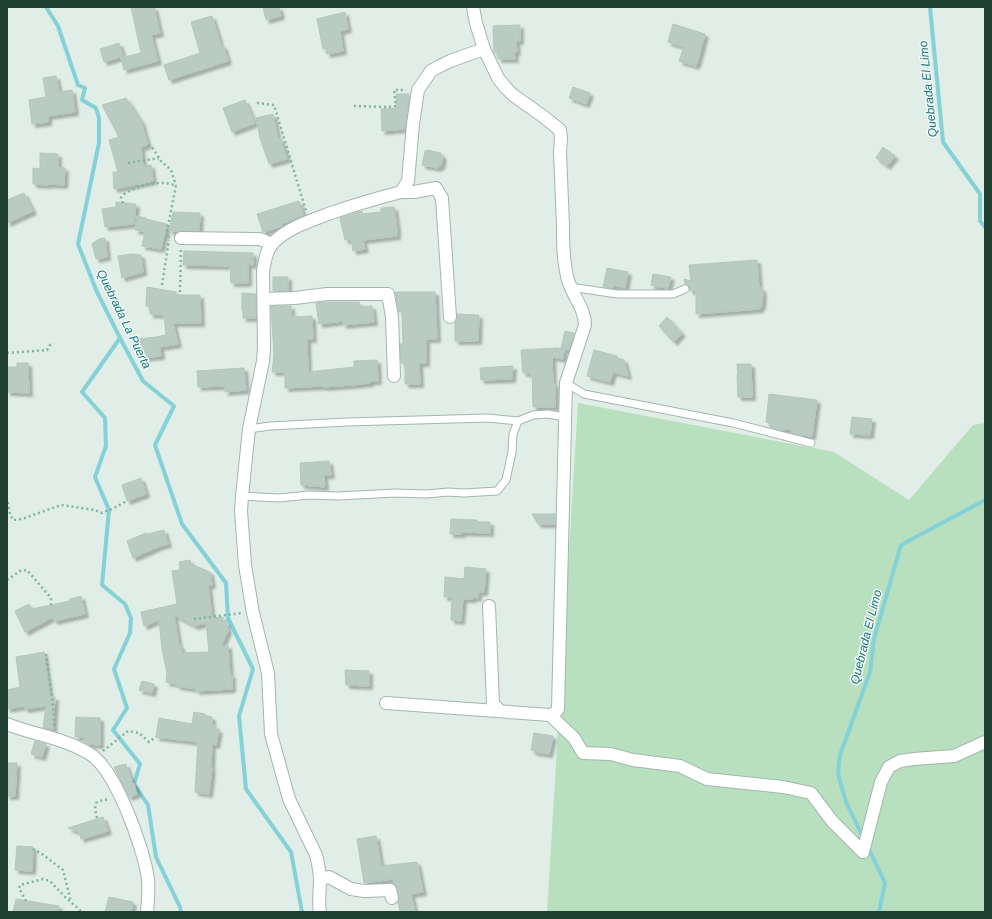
<svg xmlns="http://www.w3.org/2000/svg" width="992" height="919" viewBox="0 0 992 919" font-family="Helvetica,sans-serif">
<style>
.green{fill:#b8e0bf}
.lines{fill:none;stroke-linecap:round;stroke-linejoin:round}
.stream{stroke:#84d2d7;stroke-width:4}
.building{fill:#b9cbc2;stroke:#b3c7bd;fill-rule:evenodd;filter:url(#shadow)}
.service-casing{stroke:#a3b6ae;stroke-width:9}
.minor-casing{stroke:#a3b6ae;stroke-width:14}
.path{stroke:#7fb49e;stroke-width:2.5;stroke-dasharray:2 3;stroke-linecap:butt}
.service{stroke:#fff;stroke-width:7}
.minor{stroke:#fff;stroke-width:12}
.labels{text-anchor:middle;dominant-baseline:central;stroke-width:3;stroke-linejoin:round;paint-order:stroke}
.water-label{font-size:12px;font-style:italic;fill:#147881;stroke:#f2f9f5}
</style>
<defs>
<filter id="shadow"><feDropShadow dx="3.5" dy="3.5" stdDeviation="1" flood-color="#0004"/></filter>
</defs>
<rect width="100%" height="100%" fill="#e1ede7"/>
<!-- green -->
<path class="green" d="M578,403L834,452L909,500L973,425L985,423V912H547Z"/>
<g class="lines">
<!-- stream -->
<g class="stream">
<path d="M46,7L58,26L78,85L85,88L82,100L96,108L99,118V143L78,244L97,292L120,338L143,381L174,406L155,445L182,524L226,583L228,618L253,669L239,716L246,789L291,852L302,912"/>
<path d="M930,7L943,142L980,194V221L985,227"/>
<path d="M120,338L82,392L105,418L106,446L95,477L109,510L102,585L125,604L131,618L130,633L114,669L127,708L113,730L140,764L134,784L148,805L156,857L180,907L181,912"/>
<path d="M863,837L846,802L838,774L840,755L870,672L874,639L901,545L985,500"/>
<path d="M868,847L885,883L879,912"/>
</g>
</g>
<!-- building -->
<g class="building">
<path d="M131,7H154L160,33L151,35L158,61L124,70L121,58L141,53Z"/>
<path d="M263,7H279L281,16L266,20Z"/>
<path d="M345,12L348,29L340,31L343,51L327,54L326,48L323,49L317,19Z"/>
<path d="M212,16L221,46L223,45L228,61L169,80L164,65L200,53L191,22Z"/>
<path d="M673,24L705,34L697,64L696,63V66L679,61L684,47L668,42Z"/>
<path d="M520,25V41H516L517,52H514L515,59H498V53H494L493,26Z"/>
<path d="M119,43L123,56L104,62L100,49Z"/>
<path d="M56,76L59,92L72,90L75,112L48,116V122L32,124L29,100L46,97L43,78Z"/>
<path d="M573,87L590,93L586,104L569,98Z"/>
<path d="M396,94H409V100L405,129L382,131L381,109L397,108Z"/>
<path d="M126,98L141,121L148,145L141,147L143,166L151,165L153,181L114,189L113,172H118L109,140L119,137L102,105Z"/>
<path d="M245,100L255,123L232,132L223,108Z"/>
<path d="M273,114L278,139L280,138L287,159L269,164L260,138L256,118Z"/>
<path d="M883,147L895,156L887,166L876,158Z"/>
<path d="M427,150L441,153L440,155L443,156L441,166H439L438,168L422,165L425,151H427Z"/>
<path d="M40,153L58,154V167L65,168L64,185L48,184V185L33,184V168L40,169Z"/>
<path d="M24,193L33,211L7,223V200Z"/>
<path d="M299,201L303,215L282,224V226L263,232L257,214Z"/>
<path d="M116,202L136,204L134,224L105,227L102,209L116,207Z"/>
<path d="M394,207L397,228V236L363,240L365,249L353,251L351,239L345,240L340,218L362,211V214L381,212V208Z"/>
<path d="M173,212L200,213L199,231H169Z"/>
<path d="M137,216L146,218V219L167,224L165,235H164L161,249L142,246L145,232L135,230Z"/>
<path d="M105,238L107,257L96,259L92,244L99,239Z"/>
<path d="M184,251L253,253V265L248,264V283H231L230,266L183,265Z"/>
<path d="M132,254L141,255L143,272L122,278L118,256Z"/>
<path d="M757,260L759,288H762V292H763L762,306H760V309L696,314V290L690,291L689,287L688,285L685,284L684,279L691,281L689,265Z"/>
<path d="M607,268L628,272L625,288L614,285L613,288L603,287Z"/>
<path d="M653,274L671,277L668,288L659,287L651,285Z"/>
<rect x="273" y="277" width="15" height="14"/>
<path d="M147,287L176,292V295H200L201,323H173L178,344L160,347L161,356L141,358L139,339L156,337L166,335L164,315L150,314V307L146,306Z"/>
<path d="M395,292H435L437,339H426V363H419L420,384H405V363H401L400,344H403L402,311L399,312Z"/>
<path d="M242,293L256,294V318H243V310H242Z"/>
<path d="M327,302H359L360,307L372,306L374,322L343,325V321L319,324L316,303Z"/>
<path d="M271,306H291V317L312,316L313,339H307L308,372L354,367V361L377,360L378,381H370V383L352,385L323,387V386L285,388V372H272L274,355Z"/>
<path d="M457,314L479,315L478,341H455V322L457,320Z"/>
<path d="M667,317L682,333L674,342L659,326Z"/>
<path d="M565,331L574,333L569,350L561,348Z"/>
<path d="M556,348L564,349L563,359L552,357L553,384H555V407H533L532,373H523L521,350Z"/>
<path d="M594,350L617,356V358L624,360L628,376L613,372L610,382L587,376Z"/>
<path d="M17,363H28L29,393L7,392V367H17Z"/>
<path d="M737,364H751L752,397H738L737,375H738Z"/>
<path d="M513,366L512,379L481,380L480,368Z"/>
<path d="M244,368L246,390L225,392V386L198,387L197,371Z"/>
<path d="M769,394L817,400L812,436L800,435L791,433V429L780,430L770,427L771,424L766,422Z"/>
<path d="M852,417L872,419L870,435L850,434Z"/>
<path d="M329,461L331,475H324L325,487L301,485L300,463Z"/>
<path d="M141,478L146,494L127,501L122,485Z"/>
<path d="M532,514H555V524H538Z"/>
<path d="M451,519L477,520V522H490V533L462,532V534H450Z"/>
<path d="M164,530L168,544L160,546L133,558L127,541L146,533L148,534Z"/>
<path d="M190,560L191,564L210,572L212,585H208L212,618L223,617V622H226L228,631L221,646L228,645L230,675H232V689L196,691L197,689L177,686V684L166,682L167,673L162,649L159,620L144,626L141,612L177,604L172,571L180,570L179,562ZM174,615L195,626L206,623L209,652L182,653L181,646H179Z"/>
<path d="M465,567L486,569L484,592H478V598L473,597V599H463L461,621L451,620L452,597H444L445,577L464,579Z"/>
<path d="M81,596L85,614L54,621L53,617L25,632L15,611L29,604L32,609L70,601V599Z"/>
<path d="M44,652L47,675L50,697H55L53,729L43,728L46,706L25,709L24,706L7,709V690L20,687L16,657Z"/>
<path d="M345,670L369,671V686L346,685Z"/>
<path d="M142,681L154,684L152,693L139,690Z"/>
<path d="M194,712L205,714L204,715L212,717V726H216L215,729L219,730L216,745L212,744L211,768H212L209,794L195,792L198,742L156,737L159,718L192,724Z"/>
<path d="M76,717L100,718V745L88,744L85,743V737H75Z"/>
<path d="M534,733L553,736L549,754L534,752L535,751L531,750Z"/>
<path d="M35,741L46,744L42,757L31,754Z"/>
<path d="M7,763H17L15,796H7Z"/>
<path d="M126,764L132,783H134L137,794L129,797L114,767Z"/>
<path d="M103,817L108,831L81,839L79,832L68,828Z"/>
<path d="M376,836L381,866L417,862L423,892L411,894L415,912H400L398,902L399,900V896L397,888L394,884L393,879L364,883L357,839Z"/>
<path d="M17,846L33,847L32,871L15,870Z"/>
<path d="M109,897L133,902L131,912H105Z"/>
<path d="M16,899L59,906L58,912H13Z"/>
</g>
<g class="lines">
<defs>
<g id="service">
<path d="M570,287L617,294H673L685,289"/>
<path d="M566,383L584,394L733,423L811,443"/>
<path d="M249,429L270,426L347,422L488,418L518,421"/>
<path d="M242,496L279,498L309,495L338,496L395,493L427,494L448,492L464,493L497,491L506,480L512,452L513,434L518,421L533,415L548,414L565,417"/>
</g>
<g id="minor">
<path d="M401,192H414L436,188L442,198L450,317"/>
<path d="M181,238L253,239H260L272,244"/>
<path d="M264,299L295,298L327,294H388L392,317L394,376"/>
<path d="M489,606L493,704L500,711"/>
<path d="M386,703L550,715L555,713L558,709L566,383L585,325C585,307 570,293 567,276C563,260 563,243 563,226C562,202 561,177 560,152L561,138L560,130L544,117L513,95L505,87L498,78L484,49L476,23L473,7"/>
<path d="M550,715L574,738L583,753L611,754L633,760L680,766L707,779L783,787L811,793L832,821L863,852"/>
<path d="M7,724C34,735 65,738 90,754C116,770 144,849 148,879C149,890 148,901 147,912"/>
<path d="M863,852L881,782L889,767L900,761L914,759L954,756L985,742"/>
<path d="M320,879L329,877L351,889L364,891L390,890L392,898"/>
<path d="M320,912C318,901 320,891 320,880C320,872 318,863 316,855L289,799L271,734L268,673L253,613L245,565L241,511L242,496L249,429L263,361L264,348L263,271C265,261 266,250 273,243C287,228 312,220 331,213C354,205 378,198 401,192L408,181L413,124L418,90L431,71L440,66L450,61L484,49"/>
</g>
</defs>
<!-- service casing -->
<use href="#service" class="service-casing"/>
<!-- minor casing -->
<use href="#minor" class="minor-casing"/>
<!-- path -->
<g class="path">
<path d="M257,103L274,105L306,211"/>
<path d="M354,106L388,107L396,106L394,90H406"/>
<path d="M148,145L152,147L161,161L171,170L176,185"/>
<path d="M128,163L159,158"/>
<path d="M123,203L121,198C125,189 154,182 164,183C168,183 172,185 176,185L166,237H170"/>
<path d="M162,285L169,240"/>
<path d="M180,292L181,249"/>
<path d="M7,353L47,350L50,345L54,344"/>
<path d="M7,503H8L10,514L13,520L22,519L61,505L95,510L101,513L112,509L127,501"/>
<path d="M7,580L20,571L27,570L51,598V605"/>
<path d="M194,619L242,613"/>
<path d="M46,654L54,712V727"/>
<path d="M103,751L128,731L139,733L149,742L156,737"/>
<path d="M97,818L95,809L96,803L100,801L110,799"/>
<path d="M33,849L42,854L63,870L71,902"/>
<path d="M26,901L19,888L20,885L43,879L50,881L66,898L82,912"/>
</g>
<!-- service -->
<use href="#service" class="service"/>
<!-- minor -->
<use href="#minor" class="minor"/>
</g>
<g class="labels">
<!-- water labels -->
<g class="water-label">
<text transform="translate(928 89) rotate(-96)">Quebrada El Limo</text>
<text transform="translate(124 319) rotate(64)">Quebrada La Puerta</text>
<text transform="translate(866 637) rotate(-76)">Quebrada El Limo</text>
</g>
</g>
<!-- border -->
<rect width="992" height="919" fill="none" stroke="#204034" stroke-width="16"/>
</svg>
